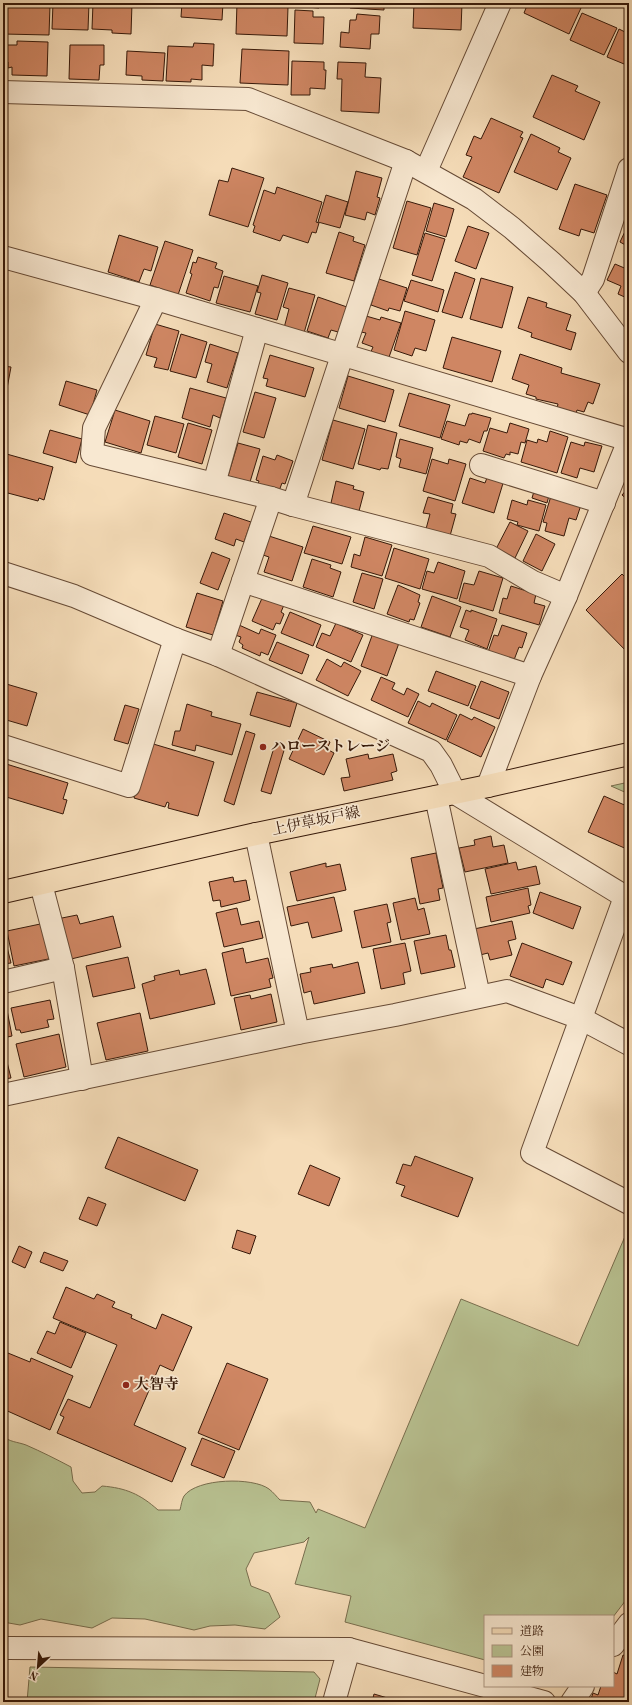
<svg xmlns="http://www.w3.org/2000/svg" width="632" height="1705" viewBox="0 0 632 1705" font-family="'Old Standard TT','Noto Serif JP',serif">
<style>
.green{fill:#b8c191;stroke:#786d4d}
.building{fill:#cf8663;stroke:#371909}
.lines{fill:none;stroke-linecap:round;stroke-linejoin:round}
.minor-casing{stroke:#664a35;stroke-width:24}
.major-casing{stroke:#371909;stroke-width:24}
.minor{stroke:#f8e8d1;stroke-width:22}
.major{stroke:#f5dcb8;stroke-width:22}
.poi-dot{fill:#8f2418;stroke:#f8e8d1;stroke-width:1.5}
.labels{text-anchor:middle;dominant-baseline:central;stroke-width:3.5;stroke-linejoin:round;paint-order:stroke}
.poi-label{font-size:15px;font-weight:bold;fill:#371909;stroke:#f8e8d1;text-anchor:start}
.street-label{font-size:15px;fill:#371909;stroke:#f8e8d1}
</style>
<rect width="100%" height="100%" fill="#f5dcb8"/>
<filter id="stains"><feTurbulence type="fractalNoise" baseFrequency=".005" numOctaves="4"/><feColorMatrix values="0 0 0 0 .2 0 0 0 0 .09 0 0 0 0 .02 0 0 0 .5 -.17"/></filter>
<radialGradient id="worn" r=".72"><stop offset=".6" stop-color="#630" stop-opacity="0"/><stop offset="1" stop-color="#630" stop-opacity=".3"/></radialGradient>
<!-- green -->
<g class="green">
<path d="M629,782V794L611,786Z"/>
<path d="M629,1227V1596L613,1617V1616H485V1660L345,1622L351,1596L295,1584L309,1537L304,1542L254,1553L246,1569L251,1586L269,1593L280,1617L265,1629L235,1625L210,1626L194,1630L145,1619L112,1618L92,1628L41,1619L20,1625L3,1622V1436C9,1442 18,1442 26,1445C42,1452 56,1459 71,1467L73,1481L82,1493L95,1492L102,1486C126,1488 140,1494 158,1510H180C181,1506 182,1499 184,1496C197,1478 253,1477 269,1489C273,1492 277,1497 280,1500L310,1502L316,1513L318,1509L365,1528L461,1299L578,1346Z"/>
<path d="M30,1667L314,1672L320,1679L314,1702H27Z"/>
</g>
<!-- building -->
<g class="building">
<path d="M53,3H89L88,30L52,29Z"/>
<path d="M93,3H132L131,34L112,33V30L92,29Z"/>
<path d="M182,3H223L222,20L181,17Z"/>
<path d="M237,3H291V7H288L287,36L236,34Z"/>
<path d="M294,3H320L319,8L294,6Z"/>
<path d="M350,3H384V10L350,8Z"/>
<path d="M414,3H462L461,30L413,28Z"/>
<path d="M528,3H569L581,8L569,34L524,13Z"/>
<path d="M3,4L50,5L49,35L3,34Z"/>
<path d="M295,10L313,11V17H324L323,44L294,43Z"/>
<path d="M582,13L617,28L604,55L570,40Z"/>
<path d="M357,14L380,16L379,34H371L370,49L340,47L341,32L349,33L350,20H356Z"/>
<path d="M619,29L629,34V66L607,57Z"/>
<path d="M17,41L48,42L47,76L12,75V67L8,68V62H3V45H17Z"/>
<path d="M194,43L214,44L213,66L202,65V80L191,79V82L166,81L168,46L193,47Z"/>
<path d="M70,45H104V65H100L99,80L69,79Z"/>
<path d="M242,49L289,51L288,85L240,83Z"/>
<path d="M127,51L165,53L163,81L142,80V76L126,75Z"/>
<path d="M292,61L324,62V70H326L325,89L310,88V95H291Z"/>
<path d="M338,62L366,63L365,77L381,78L379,113L341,111L342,79H337Z"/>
<path d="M552,75L578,86L575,91L600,102L584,140L533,117Z"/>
<path d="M491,118L523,132L520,137L523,138L499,193L463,177L472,157L466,155L474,136L481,139Z"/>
<path d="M531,134L560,148L558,152L571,158L557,190L514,172Z"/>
<path d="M232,168L264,178L248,227L209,215L219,180L228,182Z"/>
<path d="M356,171L382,178L377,197L380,198L375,215L367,212L365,220L345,215Z"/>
<path d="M575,184L607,195L594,233L581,229L579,236L559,229Z"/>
<path d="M277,187L322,202L316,222L319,223L316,233L312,232L308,243L283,235L280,241L253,232L255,226L253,225L264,190L275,194Z"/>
<path d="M326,195L348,202L340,228L318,222Z"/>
<path d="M407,201L431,208L417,255L393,248Z"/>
<path d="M434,203L454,209L446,237L426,231Z"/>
<path d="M629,223V247L620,242Z"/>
<path d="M468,226L489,233L476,269L455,261Z"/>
<path d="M339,232L354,237L353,241L365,245L354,281L326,273Z"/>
<path d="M425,233L445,239L432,281L412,275Z"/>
<path d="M119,235L158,247L151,271L144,269L139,282L108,272Z"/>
<path d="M165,241L193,250L178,295L150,285Z"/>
<path d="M198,257L217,263L215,268L223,271L218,288L214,287L210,301L186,293L192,274L190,273L193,262L196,263Z"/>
<path d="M615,264L629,270V299L618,294L621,286L607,280Z"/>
<path d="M455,272L475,279L462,318L442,312Z"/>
<path d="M262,275L288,283L277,320L255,314L261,293L257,292Z"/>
<path d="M224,276L258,286L250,312L216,303Z"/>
<path d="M481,278L513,287L502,328L470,319Z"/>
<path d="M379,279L407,288L400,311L389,308L388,311L371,305Z"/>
<path d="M411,280L444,290L438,312L404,301Z"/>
<path d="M289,288L315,295L304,333L284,328L289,309L283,307Z"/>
<path d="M318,297L347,307L338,332L331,330L328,338L307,331Z"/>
<path d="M528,297L547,303L546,307L571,315L566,330L576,333L571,350L531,337L532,333L518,328Z"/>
<path d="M405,311L435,320L426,351L415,348L412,356L394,350Z"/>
<path d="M366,316L380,320L381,317L401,323L388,360L370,354L373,347L362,343L366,333L361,332Z"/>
<path d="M155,324L179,331L168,370L154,367L157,358L146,355Z"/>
<path d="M181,334L207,342L196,378L170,371Z"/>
<path d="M452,337L501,351L492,382L443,368Z"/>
<path d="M210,344L238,353L227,388L207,382L212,364L205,362Z"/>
<path d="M520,354L562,368L561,373L600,384L593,404L588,402L584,412L577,410L576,414L557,408L558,404L536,399V397L526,394L529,385L512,379Z"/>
<path d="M270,355L314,368L305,397L266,386L268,379L263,378Z"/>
<path d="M3,366L11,367L6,394H3Z"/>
<path d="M348,376L394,390L385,422L339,408Z"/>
<path d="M66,381L97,390L90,415L59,405Z"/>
<path d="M190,388L226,398L220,418L213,415L210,427L182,418Z"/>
<path d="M255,392L276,398L264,438L243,432Z"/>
<path d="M409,393L450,405L440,438L399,426Z"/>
<path d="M115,410L150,421L141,453L105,442Z"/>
<path d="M472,413L491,418L487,431H484L480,443L469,439L467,443L460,441L459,445L441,439L447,421L465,426L469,414H472Z"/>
<path d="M155,416L184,424L176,453L147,445Z"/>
<path d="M333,420L365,429L353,469L322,460Z"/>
<path d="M188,423L212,430L202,464L178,457Z"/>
<path d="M510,423L529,429L525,443L521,442L518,454L510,452V455L506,454L504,458L483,451L490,428L507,433Z"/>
<path d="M368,425L397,433L388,469L381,468L380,470L358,464Z"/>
<path d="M50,430L82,439L76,463L43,453Z"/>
<path d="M550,431L568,437L557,473L521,462L527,440L537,443L538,439L547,442Z"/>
<path d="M400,439L433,448L426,474L399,467L401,459L396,457Z"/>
<path d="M571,442L584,446L585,442L602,446L594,472L580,468L577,478L561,473Z"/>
<path d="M238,443L260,449L250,482L228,476Z"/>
<path d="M3,453L53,467L44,500L39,498L38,501L4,492L3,496Z"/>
<path d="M277,455L293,461L285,484L282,483L279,491L258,484L259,481L256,480L263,456L275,460Z"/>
<path d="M432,459L448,464L449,459L466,464L455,501L423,491Z"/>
<path d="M488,475L504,480L494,513L462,503L470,478L485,483Z"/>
<path d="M336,481L354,486L353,489L364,492L359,511L331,503Z"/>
<path d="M629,487V501L622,495Z"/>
<path d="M535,488L550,492L547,503L532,498Z"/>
<path d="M551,496L581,505L576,520L569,518L564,536L545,531L547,523L543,522Z"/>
<path d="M428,497L453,504L451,513L456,514L450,536L426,529L430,514L423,513Z"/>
<path d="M512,500L527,505L528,500L546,505L539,531L517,525L518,522L507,519Z"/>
<path d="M224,513L251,522L244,542L236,539L234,546L215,539Z"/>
<path d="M510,522L528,531L515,558L496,549Z"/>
<path d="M313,526L351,537L342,564L304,553Z"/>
<path d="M536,534L555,544L542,571L523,561Z"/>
<path d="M269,536L303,547L292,581L264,572L269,557L263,555Z"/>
<path d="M365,537L392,545L382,576L351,567L354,554L360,556Z"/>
<path d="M394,548L429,559L420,589L385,578Z"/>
<path d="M212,552L230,559L218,590L200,583Z"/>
<path d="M312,559L331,565L330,568L341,572L333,597L303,587Z"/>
<path d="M438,562L465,571L457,599L422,589L427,571L434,573Z"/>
<path d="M479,571L503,578L493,611L459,601L464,583L474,585Z"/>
<path d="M362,573L383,579L374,609L353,602Z"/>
<path d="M622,574L629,581V654L586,610Z"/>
<path d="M398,585L420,595L418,602L420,603L414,620L410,619L409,622L387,614Z"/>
<path d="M511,586L536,594L534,603L545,606L539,625L499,613L503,598L507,599Z"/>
<path d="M197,593L223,601L213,635L186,627Z"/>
<path d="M263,596L284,605L281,612L284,614L280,624L276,623L273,630L252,621Z"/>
<path d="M432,596L461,607L450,637L421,627Z"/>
<path d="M466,610L471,612V610L497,619L487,649L465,640L469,630L460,627Z"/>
<path d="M290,612L321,625L313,646L281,633Z"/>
<path d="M336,623L363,635L351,662L316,647L322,633L330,636Z"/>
<path d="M239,625L259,634L261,629L276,635L268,655L261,652L260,656L242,648L243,645L239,642L241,637L235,635Z"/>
<path d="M502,625L527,633L522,648L519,647L514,660L488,652L494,635L498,636Z"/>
<path d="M373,633L399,643L387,676L361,666Z"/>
<path d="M277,642L309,655L302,674L269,660Z"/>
<path d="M629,654V664L624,659Z"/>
<path d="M327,659L341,667L344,662L361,671L348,696L316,680Z"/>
<path d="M436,671L476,686L468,706L428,691Z"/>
<path d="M381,677L395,683L392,689L404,695L407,688L419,694L408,717L371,700Z"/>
<path d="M481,681L509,692L499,719L470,708Z"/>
<path d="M3,683L37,693L27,726L3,719Z"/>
<path d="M257,692L297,703L290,727L250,715Z"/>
<path d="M418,701L430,707L432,703L457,715L446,740L408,723Z"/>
<path d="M187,704L212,712L211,716L241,724L232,755L196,745L195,751L172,745L175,731H180Z"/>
<path d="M125,705L139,709L128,744L114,740Z"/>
<path d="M460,714L472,720L474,717L495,727L481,757L447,741Z"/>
<path d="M303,729L330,742L327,749L334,753L324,775L289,759Z"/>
<path d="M246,731L255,734L234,805L224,801Z"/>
<path d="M150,743L214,762L198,816L168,808L169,803L167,802L165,807L134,798Z"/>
<path d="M275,744L285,747L271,794L261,791Z"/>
<path d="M368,754L369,759L393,754L397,771L391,773L393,780L344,791L341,778L350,777L346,759Z"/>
<path d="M3,763L68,783L63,799L67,800L63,814L3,796Z"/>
<path d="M604,796L629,807V850L588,832Z"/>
<path d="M491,836L493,847L504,845L508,863L465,872L459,848L475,845L474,840Z"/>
<path d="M436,853L443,888L438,889L440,900L420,904L411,858Z"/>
<path d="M516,862L518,870L536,866L540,884L491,894L485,869Z"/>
<path d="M326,863V867L340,864L346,890L297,901L290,872Z"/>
<path d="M233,877L234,882L246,880L250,900L221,907L220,900L213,901L209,882Z"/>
<path d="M528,888L531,905L528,906L530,913L491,922L486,897Z"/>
<path d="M540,892L581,907L573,929L533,913Z"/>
<path d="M334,897L342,931L312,938L308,922L291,926L287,907Z"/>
<path d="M415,898L418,910L424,908L430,934L401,940L393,903Z"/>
<path d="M387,904L391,922L387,923L391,942L362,948L354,911Z"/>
<path d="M237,908L241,925L259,921L263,938L224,947L216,913Z"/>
<path d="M77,915L80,924L113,916L121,947L67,960L57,919Z"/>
<path d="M512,921L516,939L508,941L512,955L490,960L488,953L480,955L474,929Z"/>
<path d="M45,923L53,958L14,966L7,931Z"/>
<path d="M3,931L11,963L3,964Z"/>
<path d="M446,935L449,950H451L455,967L421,974L414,941Z"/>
<path d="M405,943L411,971L403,973L405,984L381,989L373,949Z"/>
<path d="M522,943L572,962L563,985L546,979L543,988L510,976Z"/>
<path d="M243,948L246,963L268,958L273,978L269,979L271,987L231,996L222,953Z"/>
<path d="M128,957L135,988L93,997L86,966Z"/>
<path d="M358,962L365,993L314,1004L311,991L304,993L300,974L311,972L310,968L332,964L333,968Z"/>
<path d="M206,969L215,1004L150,1019L142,984L155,980L154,976L179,970L180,975Z"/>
<path d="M271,994L277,1022L241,1030L234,998L250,995L251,999Z"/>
<path d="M50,1000L54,1019L47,1020L49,1027L21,1033L20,1030H16L11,1008Z"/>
<path d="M7,1010L12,1036L3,1038V1011Z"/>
<path d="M140,1013L148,1051L106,1060L97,1023Z"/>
<path d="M59,1034L66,1067L24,1077L16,1044Z"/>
<path d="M3,1046L11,1078L3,1079Z"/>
<path d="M118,1137L198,1170L185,1201L105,1168Z"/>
<path d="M415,1156L473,1178L458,1217L401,1196L405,1186L396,1183L403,1164L411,1166Z"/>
<path d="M310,1165L340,1178L329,1206L298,1194Z"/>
<path d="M88,1197L106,1204L97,1226L79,1219Z"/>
<path d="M237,1230L256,1236L250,1254L232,1248Z"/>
<path d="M19,1246L32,1252L25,1268L12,1262Z"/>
<path d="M44,1252L68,1261L63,1271L40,1262Z"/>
<path d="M66,1287L94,1299L97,1294L115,1302L112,1307L132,1315L131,1318L156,1329L162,1314L192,1327L173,1371L160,1365L134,1425L186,1448L172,1482L57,1433L64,1417L60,1415L68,1399L90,1408L117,1345L53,1318Z"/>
<path d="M60,1322L86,1333L71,1368L37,1353L47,1331L55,1334Z"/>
<path d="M3,1351L30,1362L31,1358L73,1376L50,1430L3,1409Z"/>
<path d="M227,1363L268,1379L239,1450L198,1433Z"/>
<path d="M202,1438L235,1451L224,1478L191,1465Z"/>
<path d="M623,1655L629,1657V1702H590L593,1693L598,1695L601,1686H613V1672L617,1674Z"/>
<path d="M374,1694L401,1702H372Z"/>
</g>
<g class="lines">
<defs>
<g id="minor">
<path d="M3,92L248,99L406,161L474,199L512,228L551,262L584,293L629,352"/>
<path d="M426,171L500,3"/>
<path d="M3,257L156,299L629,440"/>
<path d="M584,293L593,279L629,169"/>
<path d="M156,299L94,428L92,454L271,498L293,505L489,556L533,582L566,596"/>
<path d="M481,465L604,503"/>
<path d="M214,484L257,329"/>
<path d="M293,505L406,161"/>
<path d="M3,573L74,596L175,639L218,655L431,751L441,765L455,793L629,899"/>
<path d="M243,581L530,676"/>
<path d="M218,655L271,498"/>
<path d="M3,746L129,786L175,639"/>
<path d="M488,786L530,676L566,596L629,440"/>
<path d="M436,797L479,996"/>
<path d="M256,834L298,1033"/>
<path d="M41,884L63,968L82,1079"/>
<path d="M625,897L532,1153L629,1203"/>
<path d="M3,982L63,968"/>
<path d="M3,1095L298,1033L395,1015L507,991L580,1018L629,1044"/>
<path d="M613,1645L629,1624"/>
<path d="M3,1648L349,1649L544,1702"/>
<path d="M334,1702L349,1649"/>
<path d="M572,1702L583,1686"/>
</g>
<path id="major" d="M3,892L256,834L488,786L629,754"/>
</defs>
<!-- minor casing -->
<use href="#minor" class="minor-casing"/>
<!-- major casing -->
<use href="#major" class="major-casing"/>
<!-- minor -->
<use href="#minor" class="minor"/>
<!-- major -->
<use href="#major" class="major"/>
</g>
<!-- markers -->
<g class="poi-dot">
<circle cx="263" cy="747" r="4"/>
<circle cx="126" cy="1385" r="4"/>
</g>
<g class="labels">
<!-- poi labels -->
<g class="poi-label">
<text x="271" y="747">ハローストレージ</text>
<text x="134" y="1385">大智寺</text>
</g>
<!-- street labels -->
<g class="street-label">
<text transform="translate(316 822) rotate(-12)">上伊草坂戸線</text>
</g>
</g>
<!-- margin -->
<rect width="632" height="1705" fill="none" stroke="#f5dcb8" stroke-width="16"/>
<rect x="4" y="4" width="624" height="1697" fill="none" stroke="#371909" stroke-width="2"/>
<rect x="8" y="8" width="616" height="1689" fill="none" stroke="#371909"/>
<!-- legend -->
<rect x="484" y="1615" width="130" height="72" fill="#f8e8d1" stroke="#ab9581"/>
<rect x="492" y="1628" width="20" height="6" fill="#f5dcb8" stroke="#ab9581"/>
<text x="520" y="1635" font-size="12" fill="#371909">道路</text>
<rect x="492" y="1645" width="20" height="12" fill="#b8c191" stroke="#ab9581"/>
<text x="520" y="1655" font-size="12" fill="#371909">公園</text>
<rect x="492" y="1665" width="20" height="12" fill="#cf8663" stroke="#ab9581"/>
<text x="520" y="1675" font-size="12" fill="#371909">建物</text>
<!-- north arrow -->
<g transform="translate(38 1667) rotate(206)" stroke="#f8e8d1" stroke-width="3" paint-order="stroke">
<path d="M0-3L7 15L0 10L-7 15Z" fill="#371909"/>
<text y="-6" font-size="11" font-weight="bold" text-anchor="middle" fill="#371909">N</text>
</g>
<rect width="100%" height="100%" filter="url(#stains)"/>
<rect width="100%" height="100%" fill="url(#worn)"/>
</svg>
